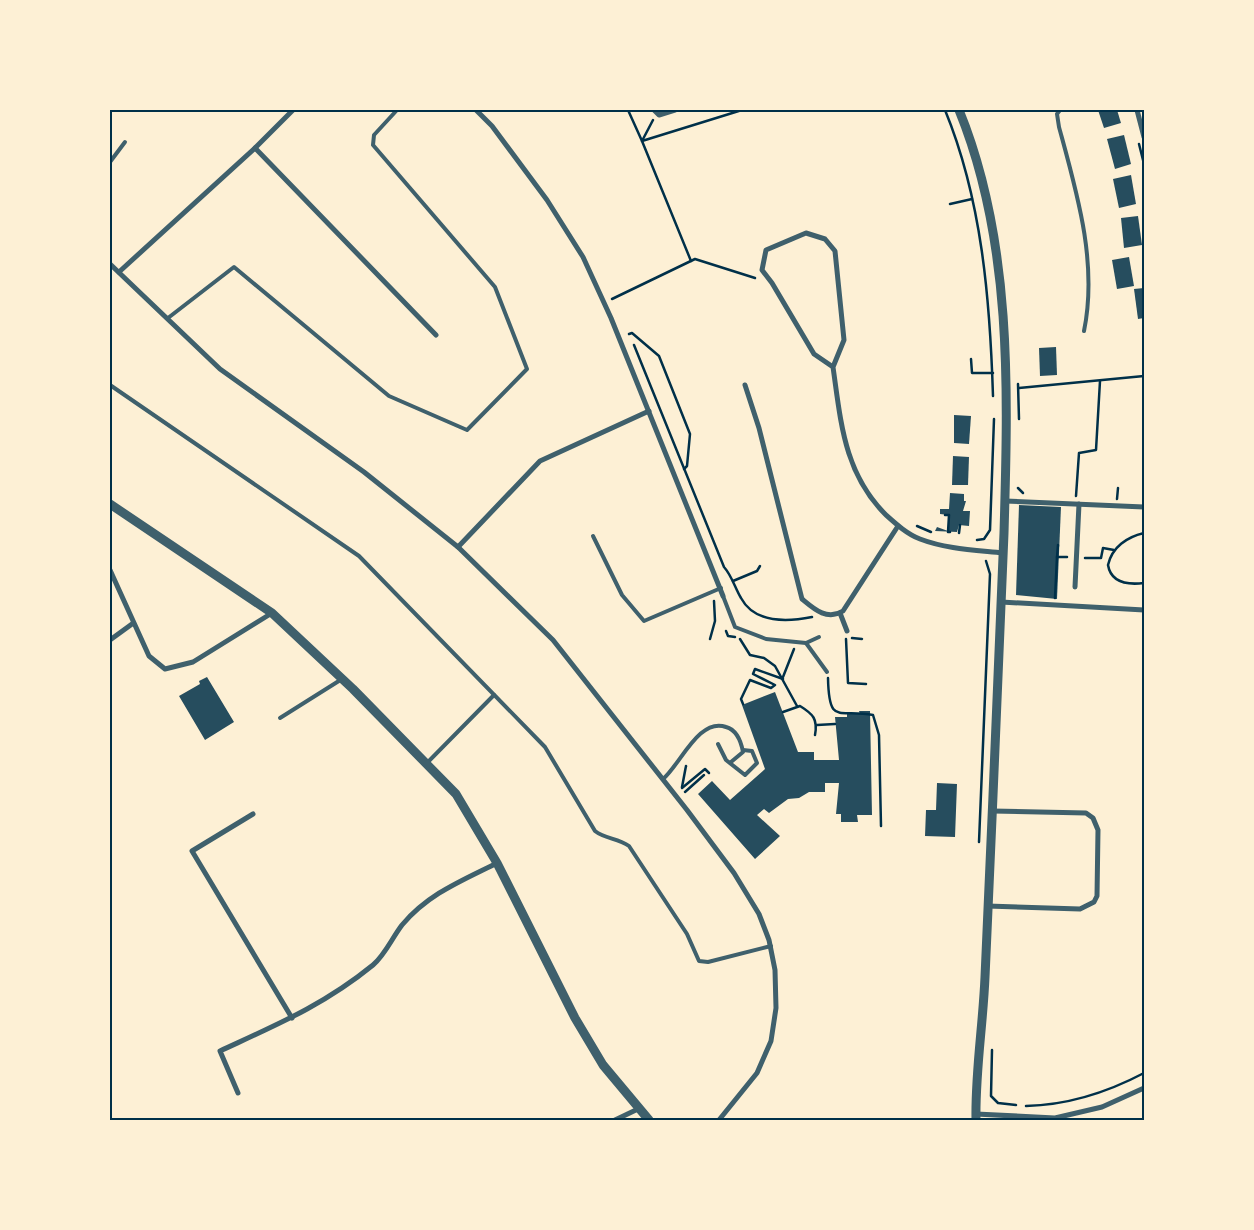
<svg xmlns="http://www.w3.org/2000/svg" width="1254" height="1230" viewBox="0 0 1254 1230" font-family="Overpass,sans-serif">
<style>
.building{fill:#264d5e}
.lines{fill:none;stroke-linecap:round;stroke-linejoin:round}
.path{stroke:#003049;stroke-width:2.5}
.service{stroke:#3f606c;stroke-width:4}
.minor{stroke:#3f606c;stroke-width:5}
.tertiary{stroke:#3f606c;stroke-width:9}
.neatline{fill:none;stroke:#003049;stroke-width:2}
</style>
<rect width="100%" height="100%" fill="#fdf0d5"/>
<!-- building -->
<g class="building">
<path d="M1098,110H1117L1121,123L1104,128Z"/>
<path d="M1124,135L1131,164L1115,169L1107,139Z"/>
<path d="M1131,175L1136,204L1119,208L1113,179Z"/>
<path d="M1138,216L1142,245L1124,248L1121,218Z"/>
<path d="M1129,257L1134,286L1117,289L1112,260Z"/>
<path d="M1144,288V318L1138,319L1134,289Z"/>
<path d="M1056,347L1057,375L1040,376L1039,348Z"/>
<path d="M954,415L971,416L969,444L954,443Z"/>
<path d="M953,456L969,457L968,485H952Z"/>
<path d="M950,493L964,494V501H966L963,511H970L969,526L959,525L957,532L935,531L937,527L948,531L949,515L940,514V509H949Z"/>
<path d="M1019,505L1061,507L1057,599L1016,595Z"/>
<path d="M207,677L234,722L205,740L179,696L200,684L199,681Z"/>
<path d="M775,692L798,752H814V760H839L835,717H847V714H860L859,711H870L872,815H857L858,822H841V814H836L839,783H825V792H809L799,798L788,799L769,813L764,809L757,815L780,836L755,859L698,794L712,781L730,800L765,769L742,705Z"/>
<path d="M937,783L957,784L955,837L925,836L926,810H936Z"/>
</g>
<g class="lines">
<!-- path -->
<g class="path">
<path d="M628,110L642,141L742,110"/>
<path d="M945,110C982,200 990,300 993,396"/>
<path d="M653,120L642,141L691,261"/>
<path d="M1139,144L1144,164"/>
<path d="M950,204L972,199"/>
<path d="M612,299L695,259L755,278"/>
<path d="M629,334L632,333L659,356L690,434L687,466L684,469"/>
<path d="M634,345L724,567C732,576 735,588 741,598C755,624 787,622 812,617"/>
<path d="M971,359L972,373H993"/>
<path d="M1018,384L1019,419"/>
<path d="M1019,388L1144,376"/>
<path d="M1018,488L1023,493"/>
<path d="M1076,496L1079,453L1096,450L1100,381"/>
<path d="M1117,499L1118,488"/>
<path d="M945,515H949L948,532H950"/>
<path d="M917,526L931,532"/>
<path d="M959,533L960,525"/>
<path d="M1144,533C1127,537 1112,547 1108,565C1111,583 1128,585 1144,583"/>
<path d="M977,540L984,539L990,530L994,419"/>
<path d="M1058,545L1057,557H1067"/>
<path d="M1085,558H1101L1103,548L1114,550"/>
<path d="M733,581L757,571L760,566"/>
<path d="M1055,598L1057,557"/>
<path d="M726,631L728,636L735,637"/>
<path d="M852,638L862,639"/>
<path d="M710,639L715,621L714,601"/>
<path d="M740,639L750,655L764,658L775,666L797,706"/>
<path d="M846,639L848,683L866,684"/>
<path d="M783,677L794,649"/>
<path d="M828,678C829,727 839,708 873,715L879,735L881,826"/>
<path d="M743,704L741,699L750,680L771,688L775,685L753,674L755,669L783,679"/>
<path d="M783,712L800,706C813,714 818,719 815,735"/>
<path d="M817,725L835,724"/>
<path d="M682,787L686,766"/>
<path d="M682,788L705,769L709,773"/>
<path d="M685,792L704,775"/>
<path d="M979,842L990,574L986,561"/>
<path d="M992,1050L991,1096L998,1103L1016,1105"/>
<path d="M1026,1106C1068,1105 1108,1092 1144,1073"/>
</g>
<!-- service -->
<g class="service">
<path d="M1060,110L1057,114L1059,127C1077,193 1098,263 1084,331"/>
<path d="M110,162L125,142"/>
<path d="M168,318L234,267L389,396L467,430L527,369L495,287L373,145L374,135L397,110"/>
<path d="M110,385L359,556L545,747L595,831C605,839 618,838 629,846L687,934L699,961L708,962L771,946"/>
<path d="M593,536L622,595L644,621L721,588"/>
<path d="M723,596L735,627L766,639L806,643L827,672"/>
<path d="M806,643L819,637"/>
<path d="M280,718L342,679"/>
<path d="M718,744L726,760L745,775L757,763L752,751L743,750"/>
<path d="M427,763L494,695"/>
<path d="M663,779C680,765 699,717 726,727C737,730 741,741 743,752L731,762"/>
</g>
<!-- minor -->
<g class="minor">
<path d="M476,110L492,126L547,200L583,257L611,318L723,596"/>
<path d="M654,110L659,115L675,110"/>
<path d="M1137,110L1144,137"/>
<path d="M255,148L436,335"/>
<path d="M110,264L220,369L364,472L458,547L553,640L687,810L734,873L759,914L769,940L775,970L776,1008L771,1041L757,1073L719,1120"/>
<path d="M119,272L255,148L293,110"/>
<path d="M833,367L844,340L835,251L825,239L806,233L766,250L762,270L772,283L814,354L833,367C841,423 844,473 886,515C896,524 907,534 920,539C946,549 975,550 1003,553"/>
<path d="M745,385L759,428L802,599C814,609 827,621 843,611L898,526"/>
<path d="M1005,501L1144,507"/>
<path d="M458,547L540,461L649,411"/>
<path d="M110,570L149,656L165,669L193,662L272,613"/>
<path d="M1075,587L1079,504"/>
<path d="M1001,602L1144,610"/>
<path d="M840,613L847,631"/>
<path d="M110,640L132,624"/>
<path d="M253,814L192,851L292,1018"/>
<path d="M987,906L1080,909L1094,902L1097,896L1098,830L1093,818L1086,813L992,811"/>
<path d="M238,1093L220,1051C276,1025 324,1005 373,965C385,955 392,938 402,925C428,894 461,881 497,863"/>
<path d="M976,1114L1055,1118L1102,1107L1144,1088"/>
<path d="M615,1120L638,1109"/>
</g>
<!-- tertiary -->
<g class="tertiary">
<path d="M959,110C1013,242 1008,393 1004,533C999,681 991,829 985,977C983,1025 975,1073 976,1120"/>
<path d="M110,504L272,613L353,689L456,794L497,863L575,1018L603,1065L649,1120"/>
</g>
</g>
<!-- border -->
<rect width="1254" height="1230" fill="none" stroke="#fdf0d5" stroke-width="222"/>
<rect x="111" y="111" width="1032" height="1008" class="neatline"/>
</svg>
